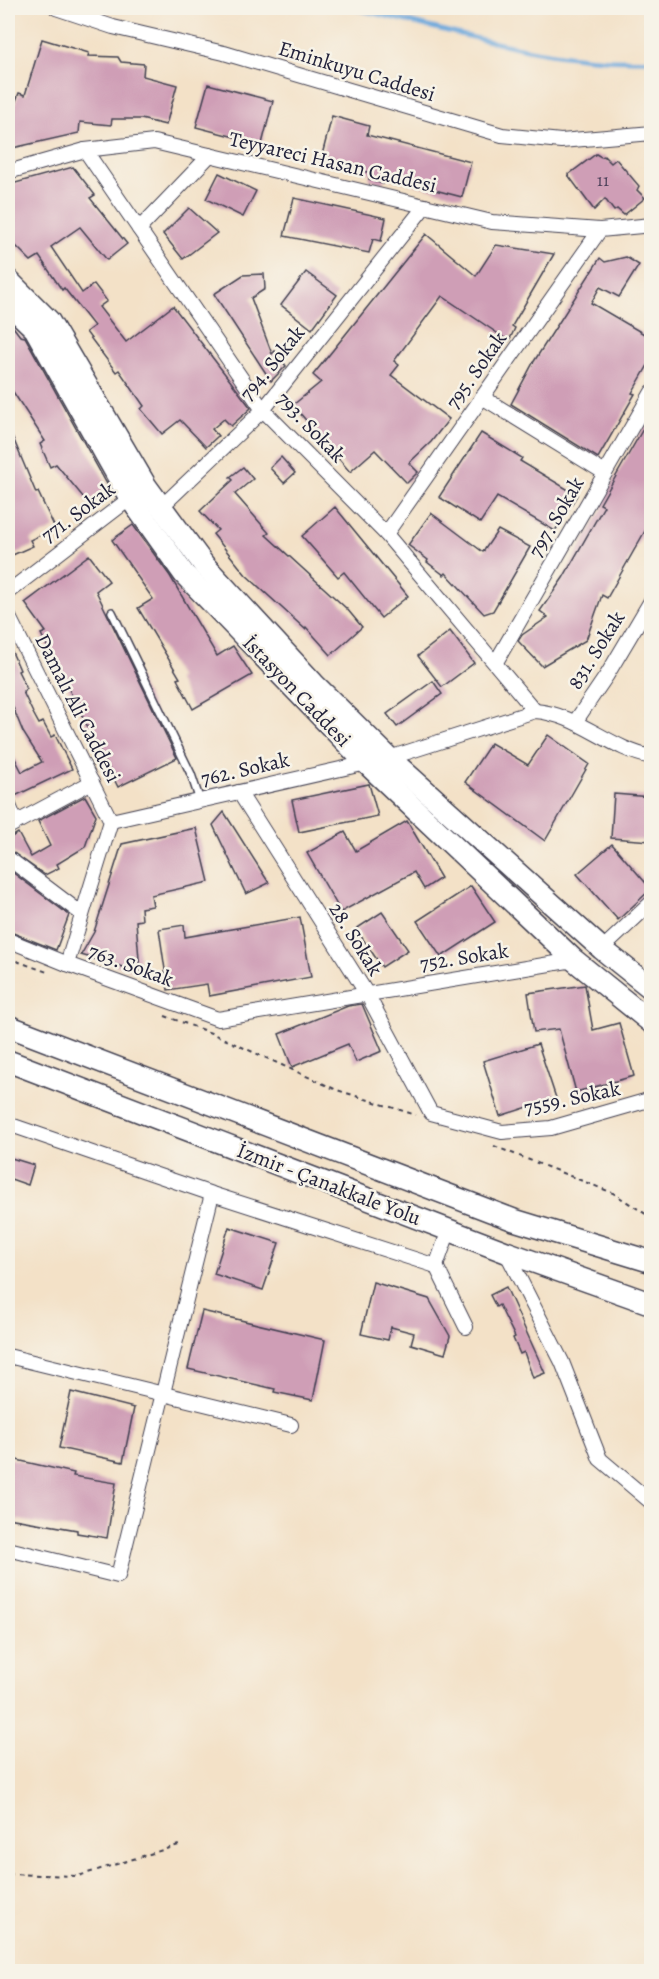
<svg xmlns="http://www.w3.org/2000/svg" width="659" height="1979" viewBox="0 0 659 1979" font-family="Alegreya,serif">
<style>
.lines{fill:none;stroke-linecap:round;stroke-linejoin:round}
.stream{stroke:#6ba7dc;stroke-width:4.5}
.building{fill:#cf9eb6}
.service-casing{stroke:#413f50;stroke-width:10}
.minor-casing{stroke:#413f50;stroke-width:16}
.primary-casing{stroke:#413f50;stroke-width:24}
.trunk-casing{stroke:#413f50;stroke-width:24}
.path{stroke:#413f50;stroke-width:2;stroke-dasharray:4.5 4.5;stroke-linecap:butt}
.service{stroke:#fff;stroke-width:7}
.minor{stroke:#fff;stroke-width:14}
.primary{stroke:#fff;stroke-width:21}
.trunk{stroke:#fff;stroke-width:21}
.labels{text-anchor:middle;dominant-baseline:central;stroke-width:5;stroke-linejoin:round;paint-order:stroke}
.number-label{font-size:18px;fill:#4d415a}
.street-label{font-size:21px;fill:#22223b;stroke:#f7f3e8}
</style>
<rect width="100%" height="100%" fill="#f7f3e8"/>
<filter id="ink" filterUnits="userSpaceOnUse"><feTurbulence type="fractalNoise" baseFrequency=".0167" numOctaves="2"/><feDisplacementMap in="SourceGraphic" scale="12" xChannelSelector="R" yChannelSelector="G"/><feConvolveMatrix kernelMatrix="1 2 1 2 8 2 1 2 1" color-interpolation-filters="sRGB"/></filter>
<filter id="wash" filterUnits="userSpaceOnUse"><feTurbulence type="fractalNoise" baseFrequency=".008" numOctaves="4" result="noise"/><feDisplacementMap in="SourceGraphic" scale="24" xChannelSelector="R" yChannelSelector="G"/><feGaussianBlur stdDeviation="1.35" result="paint"/><feColorMatrix in="noise" values="0 0 0 0 0 0 0 0 0 0 0 0 0 0 0 0 0 1.4 0 .05"/><feComposite in="paint" operator="in"/></filter>
<g filter="url(#wash)">
<rect width="100%" height="100%" fill="#f3e1c7"/>
<g class="lines">
<!-- stream -->
<path class="stream" d="M351,8C451,30 548,64 652,60"/>
</g>
<g id="blocks">
<!-- building -->
<g class="building">
<path d="M42,39L89,53L88,56L118,57L121,62L144,64L143,76L177,85L166,125L141,119H112L111,125L80,122L79,133L8,149V121L19,93L25,95Z"/>
<path d="M208,84L273,101L262,144L196,127Z"/>
<path d="M332,116L369,126L367,135L471,162L462,197L385,177L383,184L369,179L371,173L321,159Z"/>
<path d="M596,154L601,157L604,156L611,163L616,159L639,186L637,190L645,198L624,215L617,209L614,211L605,199L594,210L568,175Z"/>
<path d="M73,167L95,195L90,198L127,244L107,260L80,227L51,247L82,293L94,284L107,301L99,307L126,342L173,306L251,408L231,426L224,419L212,429L218,436L206,447L180,420L162,434L141,409L144,406L119,370L116,372L86,332L94,326L64,288L62,290L39,256L31,261L8,238V185Z"/>
<path d="M219,173L256,191L243,217L206,199Z"/>
<path d="M294,198L386,218L381,241L373,239L369,253L284,236Z"/>
<path d="M189,208L217,233L183,259L163,234Z"/>
<path d="M426,234L476,276L496,245L554,254L512,326L515,328L509,341L442,296L394,361L399,365L391,375L449,419L431,442L409,463L418,472L407,483L375,450L350,472L293,405L321,382L313,375Z"/>
<path d="M626,257L639,265L619,297L600,287L591,303L651,338V360L632,393L635,394L598,458L511,404L533,363L600,258L605,262Z"/>
<path d="M306,272L337,295L312,329L281,305Z"/>
<path d="M264,274L265,289L251,298L272,354L275,351L286,366L271,381L214,294L243,275Z"/>
<path d="M8,320L20,336L25,337L108,486L88,503L56,464L50,467L40,444L45,441L8,384Z"/>
<path d="M651,415V535L645,531L607,598L602,595L586,640L542,666L518,641L522,635L548,617L540,611L563,578L604,506L600,504Z"/>
<path d="M8,426L36,493L38,492L55,528L30,540L33,546L8,557Z"/>
<path d="M481,433L522,458L520,461L577,495L555,531L497,497L480,523L439,497Z"/>
<path d="M281,457L295,473L284,483L270,468Z"/>
<path d="M243,467L253,479L235,494L269,533L266,535L347,609L362,627L331,655L306,627L305,629L246,575L213,534L218,530L200,511L233,480L230,477Z"/>
<path d="M335,507L408,596L381,618L344,572L338,577L302,536Z"/>
<path d="M431,513L483,552L498,530L530,547L493,611L484,614L446,573L444,575L427,562L428,560L408,545Z"/>
<path d="M133,525L170,576L217,656L233,646L252,675L193,709L177,679L180,678L138,608L153,599L112,540Z"/>
<path d="M89,555L109,581L96,591L177,758L118,787L41,634L46,632L25,603Z"/>
<path d="M450,631L474,663L442,687L418,656Z"/>
<path d="M8,643L20,670L18,671L27,689L23,692L33,713L39,724L43,722L51,737L55,735L72,769L15,796L8,782V745L22,772L42,762L23,732L8,695Z"/>
<path d="M433,681L442,694L397,727L387,714Z"/>
<path d="M548,735L589,764L545,841L465,782L491,743L528,765Z"/>
<path d="M369,784L378,816L299,832L292,800Z"/>
<path d="M614,794L651,797V841L611,838Z"/>
<path d="M85,796L96,815L85,847L57,864L59,868L45,875L8,849V839L18,833L31,857L50,846L38,821Z"/>
<path d="M224,812L269,883L246,894L213,825Z"/>
<path d="M407,821L441,878L424,889L414,872L341,912L307,853L345,832L356,851Z"/>
<path d="M196,828L209,882L151,895L153,906L141,908L142,920L136,921L140,972L81,955L94,932L122,844Z"/>
<path d="M612,844L651,889L618,920L577,874Z"/>
<path d="M8,869L69,915L56,950L8,931Z"/>
<path d="M471,886L495,922L441,957L417,921Z"/>
<path d="M382,912L408,950L382,967L356,929Z"/>
<path d="M300,917L311,977L209,996L207,984L168,990L159,929L184,925L185,937Z"/>
<path d="M585,985L593,1030L619,1023L634,1076L576,1092L559,1029L534,1032L528,993Z"/>
<path d="M362,1004L382,1051L356,1062L348,1044L292,1067L279,1034L348,1006Z"/>
<path d="M538,1044L556,1098L500,1116L483,1061Z"/>
<path d="M8,1157L34,1165L28,1185L8,1178Z"/>
<path d="M229,1227L279,1243L263,1290L214,1274Z"/>
<path d="M373,1282L429,1299L450,1336L445,1354L411,1344L414,1333L391,1327L388,1340L361,1334Z"/>
<path d="M506,1287L545,1373L533,1378L524,1352L520,1354L513,1338L515,1337L499,1305L496,1307L490,1295Z"/>
<path d="M202,1311L325,1340L313,1400L274,1392L275,1389L188,1369Z"/>
<path d="M71,1392L134,1408L123,1462L59,1448Z"/>
<path d="M8,1458L74,1473L73,1476L116,1483L107,1538L77,1533V1530L8,1518Z"/>
</g>
</g>
</g>
<g filter="url(#ink)">
<use href="#blocks" fill-opacity="0" stroke="#413f50" stroke-width="1.5"/>
<g class="lines">
<defs>
<path id="service" d="M112,612L191,774L200,801"/>
<g id="minor">
<path d="M56,8L113,27L224,53L502,135L561,141L652,133"/>
<path d="M85,150L263,410L386,534L535,711"/>
<path d="M8,172L85,150L154,142L492,222L600,230L652,225"/>
<path d="M139,229L210,155"/>
<path d="M482,397L605,473"/>
<path d="M160,508L263,410L425,206"/>
<path d="M386,534L600,230"/>
<path d="M8,592L137,493"/>
<path d="M8,615L111,821"/>
<path d="M496,662L652,392"/>
<path d="M575,722L607,675L652,599"/>
<path d="M239,792L367,994L431,1113L502,1132L551,1128L652,1099"/>
<path d="M8,803L16,822"/>
<path d="M111,821L67,964L218,1019L574,960"/>
<path d="M111,821L389,758L535,711C578,714 609,749 652,757"/>
<path d="M8,827L92,782"/>
<path d="M8,858L82,914"/>
<path d="M8,940L67,964"/>
<path d="M602,949L652,902"/>
<path d="M8,1124L212,1194L436,1266L449,1230"/>
<path d="M506,1252L562,1362L600,1459L652,1503"/>
<path d="M436,1266L466,1327"/>
<path d="M8,1356L291,1425"/>
<path d="M8,1549L118,1576L212,1194"/>
</g>
<g id="primary">
<path d="M8,280L49,321L146,486L204,565L314,684L389,758L602,949L652,989"/>
<path d="M8,303L35,329L130,498L184,574L366,763L574,960L652,1023"/>
</g>
<g id="trunk">
<path d="M8,1026L514,1220L652,1262"/>
<path d="M8,1061L506,1252L652,1304"/>
</g>
</defs>
<!-- service casing -->
<use href="#service" class="service-casing"/>
<!-- minor casing -->
<use href="#minor" class="minor-casing"/>
<!-- primary casing -->
<use href="#primary" class="primary-casing"/>
<!-- trunk casing -->
<use href="#trunk" class="trunk-casing"/>
<!-- path -->
<g class="path">
<path d="M8,958L50,973"/>
<path d="M165,1016L211,1033L337,1090L416,1115"/>
<path d="M494,1146L613,1193L652,1218"/>
<path d="M8,1874L78,1876L182,1844"/>
</g>
<!-- service -->
<use href="#service" class="service"/>
<!-- minor -->
<use href="#minor" class="minor"/>
<!-- primary -->
<use href="#primary" class="primary"/>
<!-- trunk -->
<use href="#trunk" class="trunk"/>
</g>
</g>
<g class="labels">
<!-- number labels -->
<g class="number-label">
<text x="603" y="180">11</text>
</g>
<!-- street labels -->
<g class="street-label">
<text transform="translate(357 71) rotate(17)">Eminkuyu Caddesi</text>
<text transform="translate(333 162) rotate(13)">Teyyareci Hasan Caddesi</text>
<text transform="translate(272 363) rotate(-51)">794. Sokak</text>
<text transform="translate(476 370) rotate(-55)">795. Sokak</text>
<text transform="translate(311 427) rotate(46)">793. Sokak</text>
<text transform="translate(78 512) rotate(-37)">771. Sokak</text>
<text transform="translate(556 517) rotate(-60)">797. Sokak</text>
<text transform="translate(596 650) rotate(-58)">831. Sokak</text>
<text transform="translate(297 691) rotate(46)">İstasyon Caddesi</text>
<text transform="translate(78 708) rotate(63)">Damalı Ali Caddesi</text>
<text transform="translate(245 769) rotate(-13)">762. Sokak</text>
<text transform="translate(356 939) rotate(58)">28. Sokak</text>
<text transform="translate(464 957) rotate(-9)">752. Sokak</text>
<text transform="translate(131 965) rotate(20)">763. Sokak</text>
<text transform="translate(572 1098) rotate(-12)">7559. Sokak</text>
<text transform="translate(329 1184) rotate(21)">İzmir - Çanakkale Yolu</text>
</g>
</g>
<!-- margin -->
<rect width="659" height="1979" fill="none" stroke="#f7f3e8" stroke-width="30"/>
</svg>
